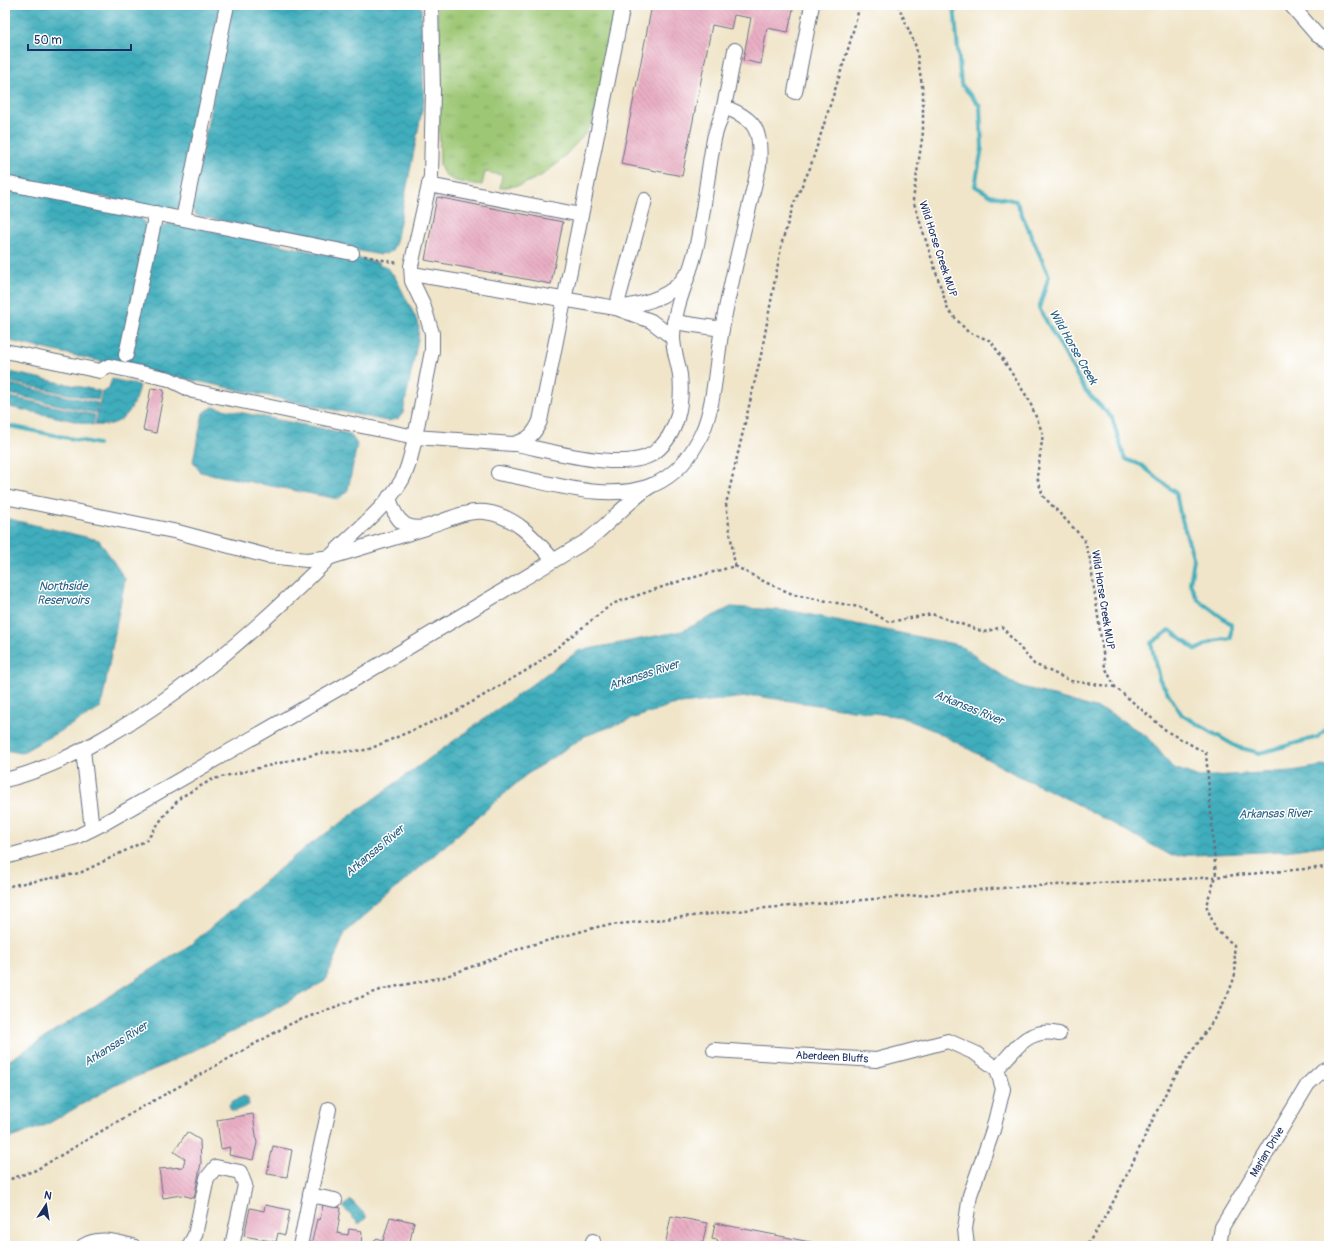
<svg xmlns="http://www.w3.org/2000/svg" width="1334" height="1251" viewBox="0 0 1334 1251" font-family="Pangolin,sans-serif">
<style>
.grass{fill:url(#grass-tufts);stroke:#5c7b69}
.water{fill:url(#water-waves);stroke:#2d6e8d}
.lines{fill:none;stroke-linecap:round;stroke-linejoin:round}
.stream{stroke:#3fadbc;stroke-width:4}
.building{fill:url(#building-back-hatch)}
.minor-casing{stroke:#666f83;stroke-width:16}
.path{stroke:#666f83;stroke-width:2.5;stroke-dasharray:3 3;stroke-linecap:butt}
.minor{stroke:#fff;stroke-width:14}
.labels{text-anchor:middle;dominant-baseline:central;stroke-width:3;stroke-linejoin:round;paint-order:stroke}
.street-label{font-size:11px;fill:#1b2f5e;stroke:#fff}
.water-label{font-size:12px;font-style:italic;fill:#296184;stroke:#fff}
</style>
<defs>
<pattern id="grass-tufts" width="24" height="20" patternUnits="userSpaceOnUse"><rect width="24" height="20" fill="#9dc774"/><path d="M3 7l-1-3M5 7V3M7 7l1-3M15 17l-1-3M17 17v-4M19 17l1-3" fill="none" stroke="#7fa262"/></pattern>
<pattern id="water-waves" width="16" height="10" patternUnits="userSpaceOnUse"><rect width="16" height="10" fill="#3fadbc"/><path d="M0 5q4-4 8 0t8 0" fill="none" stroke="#348d9c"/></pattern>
<pattern id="building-back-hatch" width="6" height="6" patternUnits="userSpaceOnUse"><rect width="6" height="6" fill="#e9aec3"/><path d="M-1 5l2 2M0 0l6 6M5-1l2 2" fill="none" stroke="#c796aa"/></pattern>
</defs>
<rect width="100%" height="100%" fill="#fff"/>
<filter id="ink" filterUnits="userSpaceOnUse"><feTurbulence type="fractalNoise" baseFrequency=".025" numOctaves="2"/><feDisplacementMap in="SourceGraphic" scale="8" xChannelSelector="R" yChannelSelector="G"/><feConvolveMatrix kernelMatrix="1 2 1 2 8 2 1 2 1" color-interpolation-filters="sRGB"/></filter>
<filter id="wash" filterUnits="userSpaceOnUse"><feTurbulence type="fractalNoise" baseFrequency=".012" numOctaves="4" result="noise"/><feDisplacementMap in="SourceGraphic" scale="16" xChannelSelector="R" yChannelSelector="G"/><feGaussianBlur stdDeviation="0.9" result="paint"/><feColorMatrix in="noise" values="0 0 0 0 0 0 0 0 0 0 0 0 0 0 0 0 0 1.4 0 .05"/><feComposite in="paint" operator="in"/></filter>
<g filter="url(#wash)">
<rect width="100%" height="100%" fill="#f0e5c9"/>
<!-- grass -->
<path class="grass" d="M437,5H617L593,121L585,134L558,163L541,176L521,185L500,188L502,175L485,172L482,185C465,182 445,184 440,165Z"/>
<!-- water -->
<g class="water">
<path d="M5,5H223L182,206L172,211L5,178Z"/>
<path d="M231,5H421L424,100L396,242L392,251L386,254L381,253V255L355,250L196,215L191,208Z"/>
<path d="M5,188L139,216L149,228L122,366L5,340Z"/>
<path d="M171,222L353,260V257L379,263V265L385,266L394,275L415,316L419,327L418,339L403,413L398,419L387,421L125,366L157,230Z"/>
<path d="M5,371L100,391L98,400L5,381Z"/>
<path d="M112,379L139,385C134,409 124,428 95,425L102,391L108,390Z"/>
<path d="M5,383L98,403L96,413L5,393Z"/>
<path d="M5,396L95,415L93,425L5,406Z"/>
<path d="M213,407L350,434L357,444L348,490L338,499L200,472L193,461L203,413Z"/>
<path d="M5,518L99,540L125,579L101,708L21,753L5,750Z"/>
<path d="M731,607L792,611L959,645L1016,685L1109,712L1149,738L1172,767L1199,777L1291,771L1329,765V845L1284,851L1172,856L1081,806L1013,773L935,731L901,717L756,696L671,705L585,736L526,775L345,933L325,981L246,1025L162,1066L114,1086L46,1125L5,1140V1063L190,945L296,855L578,651L682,631Z"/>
<path d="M244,1096L248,1098L249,1105L235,1111L231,1110L229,1105L231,1102Z"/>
<path d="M351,1200L367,1217L359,1224L343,1207Z"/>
</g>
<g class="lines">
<!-- stream -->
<g class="stream">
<path d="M954,5L961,84L980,106L982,148L975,186L990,195L1016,201L1049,276L1039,308L1085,390L1112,418L1125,459L1141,465L1176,493L1180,513L1194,560L1190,583L1197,599L1231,624V638L1213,641L1196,650L1170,630L1151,643L1159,679L1182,715L1237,747L1260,753L1318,737L1329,726"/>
<path d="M5,425L98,444"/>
</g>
</g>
<g id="blocks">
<!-- building -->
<g class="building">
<path d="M652,5H794L788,32L767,28L761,64L743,60L751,18L734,15L731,29L712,25L682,176L621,164Z"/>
<path d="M437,197L563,222L551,284L425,260Z"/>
<path d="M151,388L164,390L156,433L143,430Z"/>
<path d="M253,1114L257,1143L253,1160L229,1155L230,1147L221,1149L217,1120Z"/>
<path d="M187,1132L200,1140L201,1163L194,1198L181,1195L163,1198L159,1169L183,1167L185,1159L174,1152Z"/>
<path d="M273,1146L292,1150L287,1177L267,1174Z"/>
<path d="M265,1205L290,1210L285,1235L278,1233L276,1242L244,1236L250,1208L264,1211Z"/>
<path d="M323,1205L341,1208L337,1233L348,1235L349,1229L362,1231L361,1246H311L317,1219L320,1220Z"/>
<path d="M671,1216L707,1223L702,1246H672L673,1242L665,1246Z"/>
<path d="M390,1217L414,1222L409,1246H368L377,1238L383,1241Z"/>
<path d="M715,1223L825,1245V1246H716L718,1240L712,1239Z"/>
</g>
</g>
</g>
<g filter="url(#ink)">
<use href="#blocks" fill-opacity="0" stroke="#666f83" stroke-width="1"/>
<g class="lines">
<defs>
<g id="minor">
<path d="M227,5L183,219L352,253"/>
<path d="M431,5L433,90L431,176L411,266L412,281L423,304L432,333V351L415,437L513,444C528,440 534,435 540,421L623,5"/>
<path d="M1291,5L1317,35L1329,42"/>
<path d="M795,92L812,5"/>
<path d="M5,183L183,219"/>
<path d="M429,185L581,215"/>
<path d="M645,200L616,308L651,321L673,338"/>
<path d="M412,274L616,308C640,305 672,298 685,276"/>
<path d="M674,322L722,329"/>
<path d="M5,351L100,371L109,366L169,379L193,391L415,437C412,452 409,467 402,480C386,507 358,529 336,551C265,622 190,690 102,739C72,756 39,772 5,780"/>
<path d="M126,355L156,213"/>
<path d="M516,444C548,450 627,474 655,452C678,434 683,403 680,375C678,362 673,350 673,337C674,305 689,279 696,249C704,213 707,175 714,139C716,129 721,119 723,110C728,90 731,70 735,50"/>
<path d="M498,473C547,481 604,504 653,485C676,475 692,455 702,433C715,405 716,361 722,329C732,275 746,221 759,166C762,132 757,119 724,107"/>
<path d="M5,497L178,532L267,556L307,560L331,557L426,528"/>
<path d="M389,497C405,559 446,507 485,512C516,516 534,538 553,560"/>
<path d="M83,750L92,829"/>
<path d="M5,857L76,837L108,821L357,678L588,540C610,523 628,501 652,485"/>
<path d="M714,1050L876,1060L948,1041L975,1053L997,1069L1003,1089L993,1130L970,1195L965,1229L967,1246"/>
<path d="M997,1069C1015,1049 1029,1026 1059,1034"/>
<path d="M310,1195L329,1109"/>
<path d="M83,1246C99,1236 115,1242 133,1246"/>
<path d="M189,1246L195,1235L207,1178L216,1167L240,1172L245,1185L232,1246"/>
<path d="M300,1246L310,1195L335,1200"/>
<path d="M592,1246L593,1241"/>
<path d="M1219,1246L1222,1227L1308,1084L1323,1070L1329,1068"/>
</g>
</defs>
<!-- minor casing -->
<use href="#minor" class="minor-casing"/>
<!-- path -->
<g class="path">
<path d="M898,5L916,47L923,92V132L913,200L948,310L968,332L991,341L1029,400L1043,434L1037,477L1043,496L1084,539L1090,559L1105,667L1115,687L1168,732L1206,753L1216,876L1206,905L1216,930L1234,945C1234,955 1237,969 1234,978C1221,1019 1189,1050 1169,1087C1141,1140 1121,1197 1086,1246"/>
<path d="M364,256L398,263"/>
<path d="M735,566L767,583L795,595L864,608L889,622L932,614L984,632L1002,627L1034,664L1071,681L1115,687"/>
<path d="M5,889L13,885L80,873L147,840L163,817L181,797L213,779L321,753L367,750L455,712L534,666L612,604L677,582L735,566L726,504L761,355L782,242L794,203L810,168L849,46L860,5"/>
<path d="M5,1181L36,1170L137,1110L292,1023L383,989L444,977L524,947L601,926L755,909L1015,887L1201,878L1329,867"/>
</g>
<!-- minor -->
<use href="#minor" class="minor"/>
</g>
</g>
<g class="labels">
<!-- street labels -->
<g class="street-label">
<text transform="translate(938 249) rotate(72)">Wild Horse Creek MUP</text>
<text transform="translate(1103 600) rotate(81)">Wild Horse Creek MUP</text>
<text transform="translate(832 1057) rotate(3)">Aberdeen Bluffs</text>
<text transform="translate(1267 1152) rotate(-59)">Marian Drive</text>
</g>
<!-- water labels -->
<g class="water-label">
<text transform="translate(1073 347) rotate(60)">Wild Horse Creek</text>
<text x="63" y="586">Northside<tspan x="63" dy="14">Reservoirs</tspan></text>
<text transform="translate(644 675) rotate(-18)">Arkansas River</text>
<text transform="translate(969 708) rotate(22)">Arkansas River</text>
<text transform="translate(1275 814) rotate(-1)">Arkansas River</text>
<text transform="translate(375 851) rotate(-40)">Arkansas River</text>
<text transform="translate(116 1044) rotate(-32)">Arkansas River</text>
</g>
</g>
<!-- margin -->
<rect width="1334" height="1251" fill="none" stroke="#fff" stroke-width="20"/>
<!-- north arrow -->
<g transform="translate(46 1205) rotate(12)" stroke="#ffffff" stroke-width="3" paint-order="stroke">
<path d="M0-3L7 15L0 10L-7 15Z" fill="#1b2f5e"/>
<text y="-6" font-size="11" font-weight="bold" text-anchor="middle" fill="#1b2f5e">N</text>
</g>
<!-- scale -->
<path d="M28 44v6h103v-6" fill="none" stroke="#1b2f5e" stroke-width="2"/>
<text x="34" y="44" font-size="12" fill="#1b2f5e" stroke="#ffffff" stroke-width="3" paint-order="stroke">50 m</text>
</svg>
